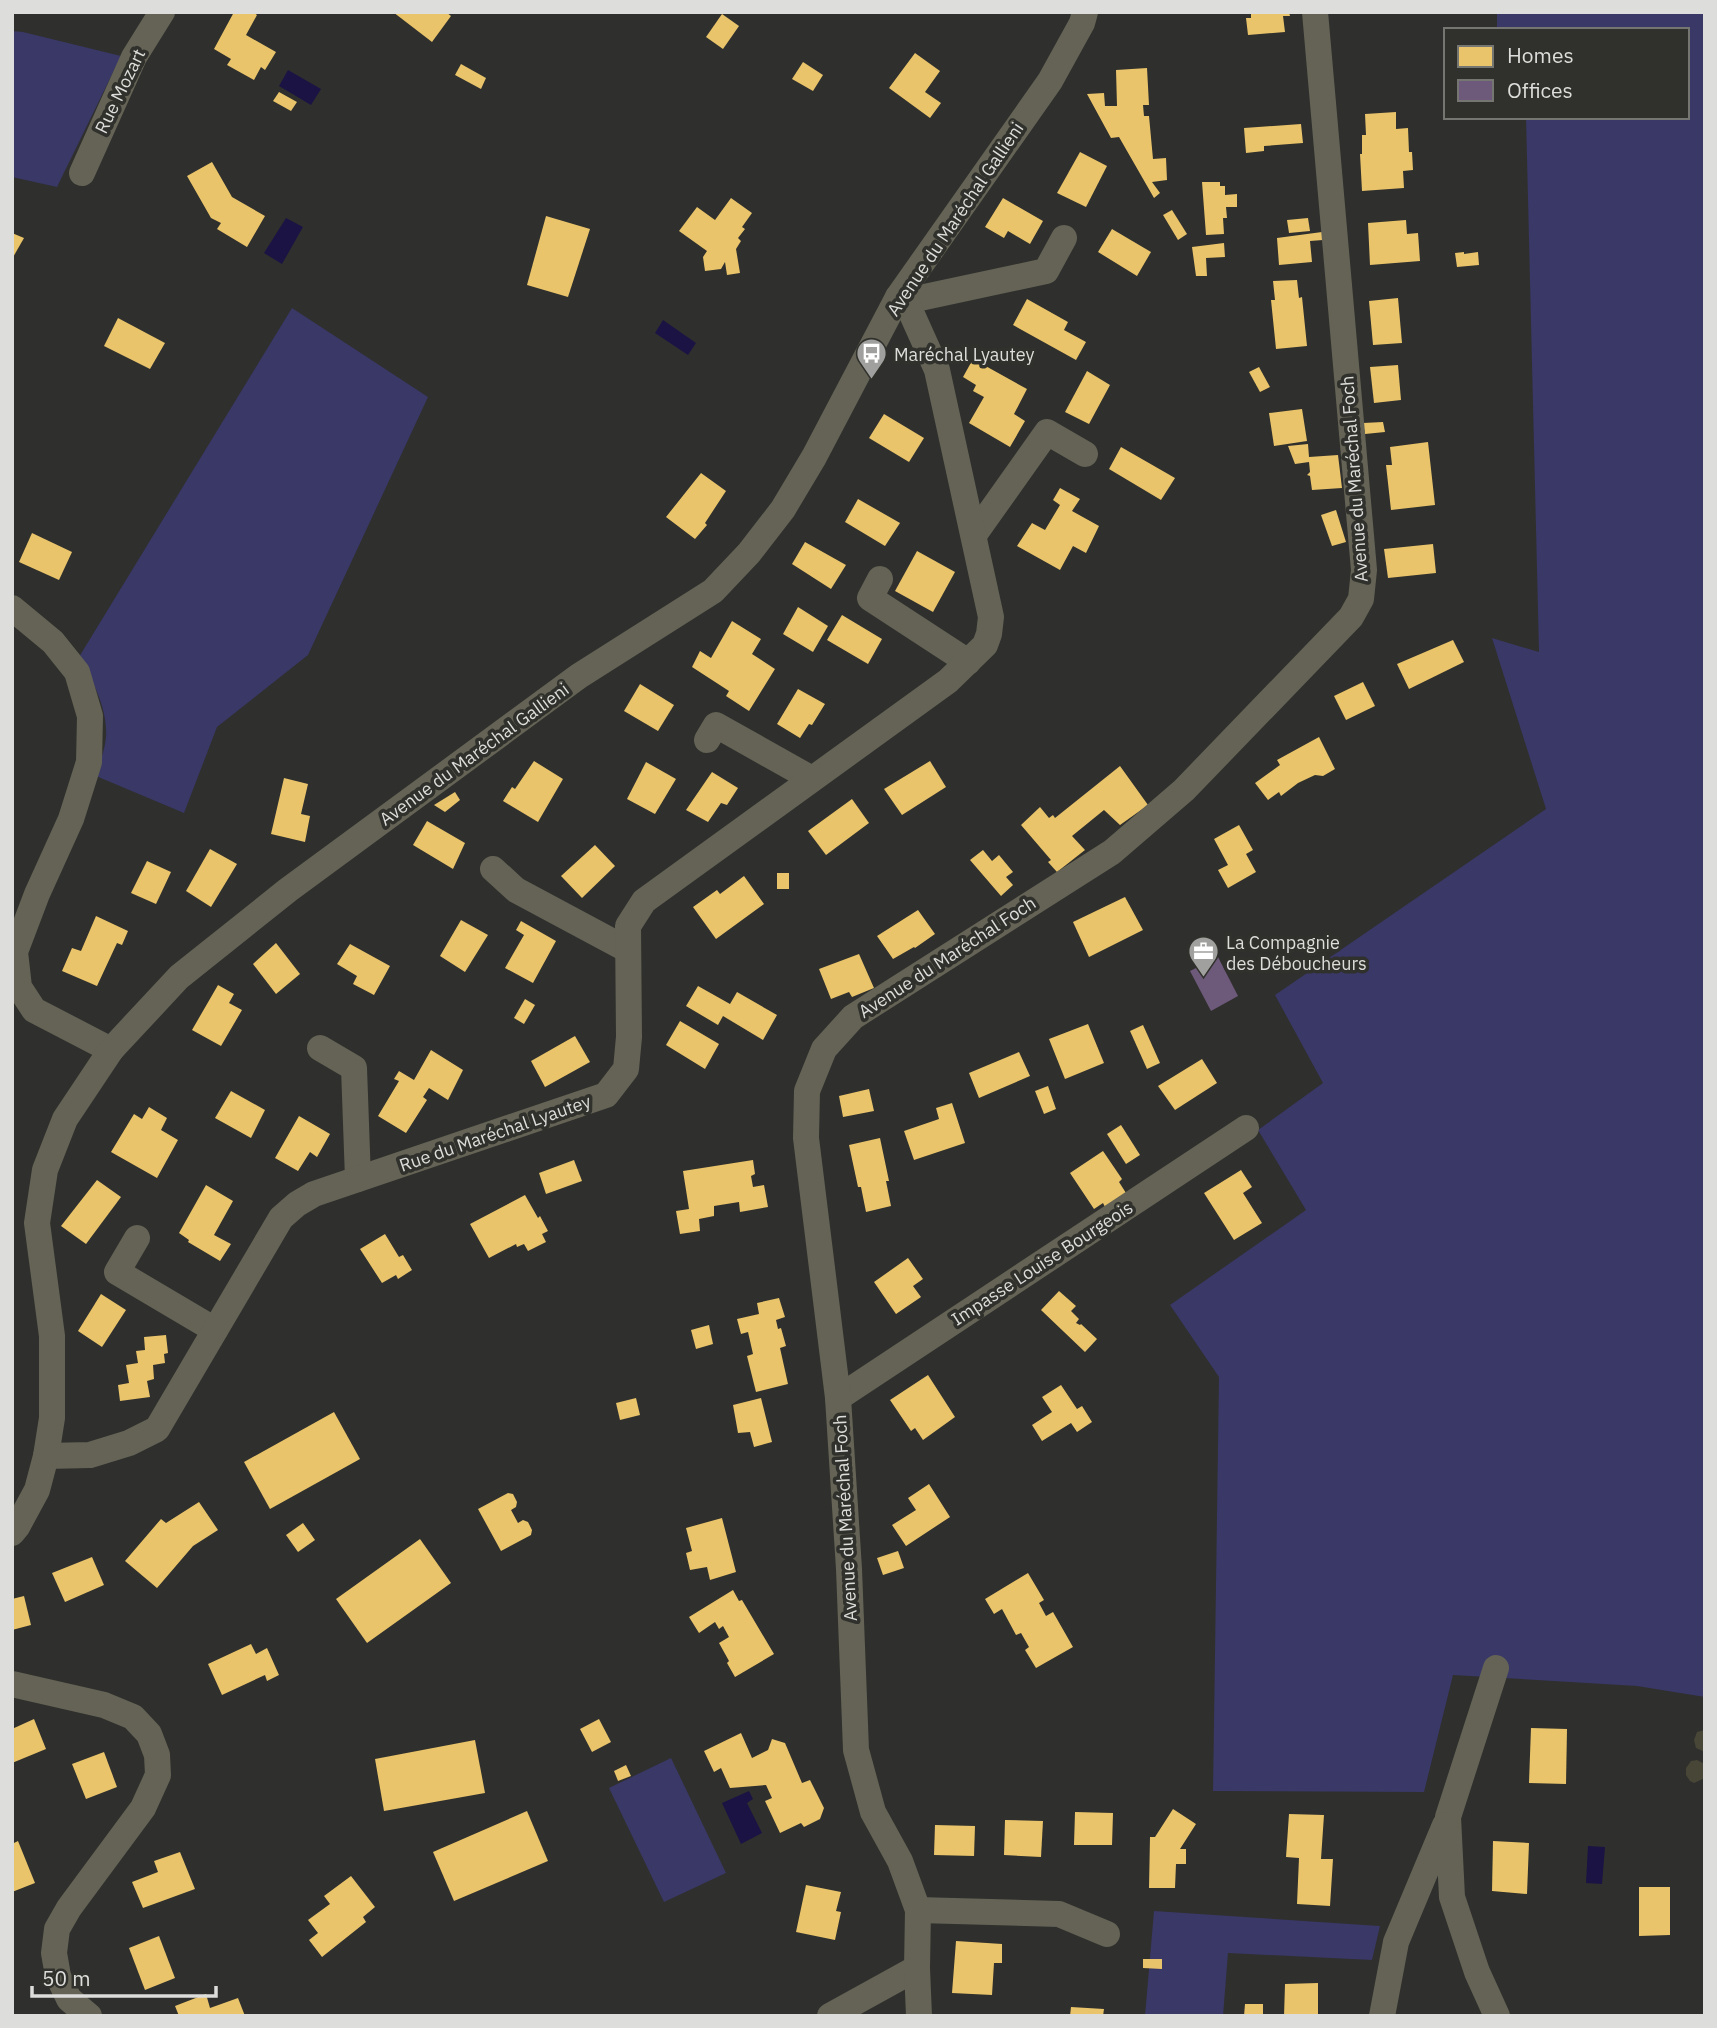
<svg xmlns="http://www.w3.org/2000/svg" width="1717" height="2028" viewBox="0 0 1717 2028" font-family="'IBM Plex Sans',sans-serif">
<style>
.green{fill:#393866}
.water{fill:#1b1344}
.homes{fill:#e9c46a}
.offices{fill:#6d597a}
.building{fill:#484637}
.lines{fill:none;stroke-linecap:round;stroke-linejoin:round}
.minor{stroke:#646355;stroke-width:26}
.labels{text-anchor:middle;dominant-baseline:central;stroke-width:7;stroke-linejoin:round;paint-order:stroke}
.street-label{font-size:18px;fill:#dddddb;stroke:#30302c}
.poi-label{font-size:18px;fill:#dddddb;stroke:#30302c;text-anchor:start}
</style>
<rect width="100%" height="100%" fill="#2f2f2d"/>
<!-- green -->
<g class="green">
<path d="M1497,12H1705V1697L1637,1686L1453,1675L1424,1792L1213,1791L1219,1377L1170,1305L1306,1210L1258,1130L1323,1083L1275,995L1546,809L1492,638L1539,652L1526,117H1687V30H1497Z"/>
<path d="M12,31L23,32L121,56L57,187L12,177Z"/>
<path d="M292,308L428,397L308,655L217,727L184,813L96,776C99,764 105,750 106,737C108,710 93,680 79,657Z"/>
<path d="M671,1758L726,1873L664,1902L609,1788Z"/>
<path d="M1154,1911L1380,1926L1372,1960L1228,1953L1223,2016H1145Z"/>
</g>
<!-- water -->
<g class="water">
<path d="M288,70L321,89L311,105L279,86Z"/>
<path d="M286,218L303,227L282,264L264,253Z"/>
<path d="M663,320L696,343L688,355L655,333Z"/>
<path d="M749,1791L753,1799L747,1803L762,1833L741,1844L722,1803Z"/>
<path d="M1588,1846L1605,1847L1602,1884L1586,1883Z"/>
</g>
<!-- homes -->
<g class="homes">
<path d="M234,12H253L257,15L246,35L276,52L265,70L261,67L254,80L227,65L231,59L214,49Z"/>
<path d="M393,12H446L451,16L432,42Z"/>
<path d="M1251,12H1289L1290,16H1283L1285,32L1248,35L1246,18H1251Z"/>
<path d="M722,14L739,26L723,49L706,37Z"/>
<path d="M915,53L940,71L925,92L941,103L930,118L889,88Z"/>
<path d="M803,62L823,75L813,91L792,79Z"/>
<path d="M461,64L486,78L481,89L455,75Z"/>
<path d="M1147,68L1149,105H1143L1144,116H1149L1153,159L1166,158L1167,180L1152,182L1160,193L1154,198L1119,137L1111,138L1087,94L1104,93L1105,106H1117L1116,70Z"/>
<path d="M279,92L297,102L291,111L273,101Z"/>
<path d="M1396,112V129L1408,128L1409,152H1412L1413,170L1403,171L1404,188L1362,191L1360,154H1362V135H1366L1365,114Z"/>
<path d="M1301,124L1303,143L1264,146V151L1246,153L1244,128Z"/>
<path d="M1080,152L1107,166L1086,207L1057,193Z"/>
<path d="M212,162L232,197L265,216L247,247L217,229L221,223L211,218L187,176Z"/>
<path d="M1202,182H1220V186H1225V195L1237,194V207H1226L1227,218H1223L1224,234L1206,235Z"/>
<path d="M731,198L752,213L742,227L745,229L738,238L741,241L736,249L740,273L727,275L725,262L721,269L705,271L703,257L707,251L679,231L697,207L715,220Z"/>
<path d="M1003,198L1043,221L1030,244L1008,231L1004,238L985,227Z"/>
<path d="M1172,210L1187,234L1178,240L1163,215Z"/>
<path d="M546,216L590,229L568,297L527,285Z"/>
<path d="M1308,218L1310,231L1289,233L1287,220Z"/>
<path d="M1406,220L1407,234L1418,233L1420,261L1370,265L1368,223Z"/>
<path d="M1112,229L1151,252L1137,276L1098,252Z"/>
<path d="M1322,232L1323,240L1310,241L1312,262L1279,265L1277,238Z"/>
<path d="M12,233L24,238L12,259Z"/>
<path d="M1224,243L1225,257L1206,258L1207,276H1196L1192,247Z"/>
<path d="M1464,252V254L1478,252L1479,265L1457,267L1455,253Z"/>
<path d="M1297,280L1299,298L1302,297L1307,346L1276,349L1271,300H1275L1273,281Z"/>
<path d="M1398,298L1402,343L1373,345L1369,301Z"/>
<path d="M1027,299L1068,322L1064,330L1086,342L1076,360L1013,325Z"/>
<path d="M118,318L165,343L150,369L104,346Z"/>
<path d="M973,359L1027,389L1014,414L1025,421L1010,447L969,423L984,397L973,391L976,385L963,377Z"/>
<path d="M1398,365L1401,400L1374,403L1370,367Z"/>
<path d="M1259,367L1270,387L1260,392L1249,372Z"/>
<path d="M1087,371L1110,385L1089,424L1065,412Z"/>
<path d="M1302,409L1307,441L1274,446L1269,413Z"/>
<path d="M884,414L924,438L909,462L869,438Z"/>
<path d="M1383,422L1385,432L1365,434L1363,423Z"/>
<path d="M1428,442L1435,505L1391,510L1386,465H1392L1390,447Z"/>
<path d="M1308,444L1309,457L1338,455L1342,488L1312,490L1310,476L1307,475L1310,472L1309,462L1295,464L1288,446Z"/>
<path d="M1121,447L1175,478L1161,500L1109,469Z"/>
<path d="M701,473L726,491L705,523L707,525L695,539L666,517Z"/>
<path d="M1060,488L1080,499L1072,511L1099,526L1086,553L1073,546L1060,570L1017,546L1032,523L1045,530L1060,505L1053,500Z"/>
<path d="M858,499L900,523L885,546L845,522Z"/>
<path d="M1336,510L1346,542L1332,546L1321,515Z"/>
<path d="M32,533L72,552L59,580L19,562Z"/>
<path d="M805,542L846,565L831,589L792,564Z"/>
<path d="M1433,544L1436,573L1388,578L1384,549Z"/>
<path d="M917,551L955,572L933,612L895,591Z"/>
<path d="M798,607L828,626L813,652L783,634Z"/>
<path d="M842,615L882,639L868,664L827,640Z"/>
<path d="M732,621L761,639L752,654L775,669L749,711L726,696L729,691L692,667L700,651L711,658Z"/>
<path d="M1453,640L1464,662L1409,689L1397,664Z"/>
<path d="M1363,682L1375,706L1346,720L1334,696Z"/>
<path d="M640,684L674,705L658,731L624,711Z"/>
<path d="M798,689L825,704L812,725L809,724L800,738L777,724Z"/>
<path d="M1319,737L1335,769L1323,776L1315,775L1298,783L1281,796L1279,792L1268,800L1255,783L1280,765L1277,760Z"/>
<path d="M534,761L563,779L538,822L503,801L512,787L515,789Z"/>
<path d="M930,761L946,787L902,815L884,789Z"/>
<path d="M646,762L676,779L655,814L627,799Z"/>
<path d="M1120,766L1148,805L1120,825L1104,810L1072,836L1085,850L1057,872L1048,862L1051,860L1021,825L1040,807L1049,818L1053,815L1055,818Z"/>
<path d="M712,772L738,788L727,805L721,803L708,822L686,810Z"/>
<path d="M284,778L308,784L301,814L310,816L305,842L271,834Z"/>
<path d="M455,792L460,800L445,812L434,805Z"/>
<path d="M852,799L869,823L826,855L808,831Z"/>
<path d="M427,821L465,843L453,869L413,845Z"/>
<path d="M1239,825L1253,850L1246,854L1256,872L1228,888L1218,870L1228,865L1214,839Z"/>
<path d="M595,845L615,866L582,898L561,876Z"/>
<path d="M210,849L237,864L211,907L186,891Z"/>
<path d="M983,850L992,861L999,855L1013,872L1006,877L1013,885L1001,896L970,860Z"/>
<path d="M147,861L171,872L156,904L131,893Z"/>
<rect x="777" y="873" width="12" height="16"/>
<path d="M744,876L764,904L716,939L693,907L717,890L720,894Z"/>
<path d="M1125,897L1143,930L1089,957L1073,922Z"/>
<path d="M918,910L935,934L915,948L914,947L893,959L877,936Z"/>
<path d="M96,916L128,931L122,945L117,943L97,986L62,971L72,948L81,951Z"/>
<path d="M461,920L488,935L465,972L440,956Z"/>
<path d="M521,921L556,941L533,983L505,968L524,935L516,930Z"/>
<path d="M276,943L300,974L276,994L253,964Z"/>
<path d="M350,944L390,966L374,995L353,984L357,976L337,964Z"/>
<path d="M859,954L874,988L852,997L849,992L831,999L819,969Z"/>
<path d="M218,985L234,994L229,1003L242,1010L221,1046L192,1030Z"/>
<path d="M698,986L730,1004L737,992L777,1015L763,1040L723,1016L718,1025L686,1006Z"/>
<path d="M525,999L535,1005L524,1024L514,1018Z"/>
<path d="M680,1021L719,1044L705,1069L666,1045Z"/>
<path d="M1088,1024L1104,1063L1065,1079L1049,1039Z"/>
<path d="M1143,1025L1160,1063L1147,1069L1130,1031Z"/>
<path d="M575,1036L590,1062L545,1087L531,1061Z"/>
<path d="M431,1050L463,1070L448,1100L429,1088L423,1097L427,1100L406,1133L378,1116L399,1081L394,1079L399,1071L414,1080Z"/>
<path d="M1019,1052L1030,1076L979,1098L969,1073Z"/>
<path d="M1202,1059L1217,1083L1175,1110L1158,1086Z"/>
<path d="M1048,1086L1056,1109L1044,1114L1035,1091Z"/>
<path d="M869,1089L874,1111L843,1117L839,1096Z"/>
<path d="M231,1091L265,1110L251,1138L215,1118Z"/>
<path d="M952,1103L965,1143L914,1160L904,1131L939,1119L936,1108Z"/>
<path d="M149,1107L167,1118L161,1130L178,1140L157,1178L111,1152L134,1114L142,1119Z"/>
<path d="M299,1116L330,1134L317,1157L310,1152L298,1171L275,1158Z"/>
<path d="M1121,1125L1140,1155L1126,1164L1107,1134Z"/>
<path d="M880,1138L889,1181H886L891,1206L866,1212L861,1187H858L849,1145Z"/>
<path d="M1103,1151L1122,1179L1119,1182L1126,1193L1105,1207L1103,1203L1094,1209L1070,1173Z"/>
<path d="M574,1160L582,1181L546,1194L539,1173Z"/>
<path d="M753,1160L755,1174L751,1176L753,1187L764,1185L768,1207L740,1212L739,1202L714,1206V1216L699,1219L700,1231L680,1234L676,1211L689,1209L683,1171Z"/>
<path d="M1241,1170L1252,1187L1243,1193L1262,1223L1234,1240L1204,1193Z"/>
<path d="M97,1180L121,1197L86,1244L61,1226Z"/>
<path d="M206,1185L233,1201L214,1235L231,1244L220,1261L188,1242L189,1240L179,1233Z"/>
<path d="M525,1195L538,1218L540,1216L548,1231L542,1234L546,1242L528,1251L524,1244L517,1247L516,1244L489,1258L470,1224Z"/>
<path d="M385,1234L399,1257L403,1255L412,1270L398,1279L396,1275L382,1283L360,1249Z"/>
<path d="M908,1258L923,1279L913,1286L921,1297L896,1314L874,1282Z"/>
<path d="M1059,1291L1076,1306L1071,1311L1079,1319L1076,1323L1080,1325L1081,1324L1097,1339L1085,1352L1041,1310Z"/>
<path d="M101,1294L126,1310L102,1347L78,1331Z"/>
<path d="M779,1298L785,1317L776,1320L778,1329L781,1328L786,1346L780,1348L788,1384L756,1392L747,1356L753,1354L748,1332L741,1334L737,1319L759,1314L757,1303Z"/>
<path d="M709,1325L713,1344L696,1349L691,1330Z"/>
<path d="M166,1335L168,1353L164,1354L165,1363L153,1365L154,1379L147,1381L150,1397L120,1401L118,1385L129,1383L126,1365L138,1363L136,1351L145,1350L144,1337Z"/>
<path d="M928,1375L955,1417L923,1440L915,1428L911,1431L890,1400Z"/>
<path d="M1061,1385L1077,1409L1082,1406L1092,1422L1077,1432L1071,1423L1042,1441L1032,1425L1052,1412L1042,1397Z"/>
<path d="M636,1398L640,1415L620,1420L616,1403Z"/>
<path d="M761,1398L772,1442L754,1447L750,1432L738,1433L733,1405Z"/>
<path d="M334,1412L360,1459L270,1509L244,1462Z"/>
<path d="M929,1484L950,1517L906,1546L892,1525L916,1510L908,1498Z"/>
<path d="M508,1493L513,1494L517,1502L516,1507L511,1510L518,1523L523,1520L528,1522L532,1530L531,1535L501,1551L478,1509Z"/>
<path d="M199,1502L218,1530L193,1546L157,1588L125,1561L161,1519L166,1523Z"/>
<path d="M722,1518L736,1572L710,1580L707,1567L690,1570L686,1553L692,1551L686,1528Z"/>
<path d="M303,1523L315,1540L298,1552L286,1535Z"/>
<path d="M420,1539L451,1583L367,1643L336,1599Z"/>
<path d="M898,1551L904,1568L883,1575L877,1558Z"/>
<path d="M92,1557L104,1585L65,1602L52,1573Z"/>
<path d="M1028,1573L1044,1600L1039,1603L1046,1616L1053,1612L1073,1647L1036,1668L1025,1650L1029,1647L1021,1633L1016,1635L1002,1609L994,1614L985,1599Z"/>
<path d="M733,1590L739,1601L742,1600L774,1654L735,1677L727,1663L729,1661L719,1643L729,1637L723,1626L719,1629L715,1622L699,1633L689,1617Z"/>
<path d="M24,1596L31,1625L12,1630V1599Z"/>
<path d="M251,1644L256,1654L267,1648L279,1675L267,1681L265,1675L222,1695L208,1664Z"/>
<path d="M34,1719L46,1749L12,1763V1729Z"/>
<path d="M599,1719L611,1742L592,1752L580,1729Z"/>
<path d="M1531,1728L1567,1729L1566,1784L1529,1783Z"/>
<path d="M741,1733L752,1758L768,1750L772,1739L785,1743L802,1783L810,1780L824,1808L820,1819L804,1827L801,1823L780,1833L765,1801L772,1798L766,1785L730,1788L721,1768L714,1772L704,1751Z"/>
<path d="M475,1740L485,1793L384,1811L375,1759Z"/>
<path d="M104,1752L117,1787L86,1799L72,1764Z"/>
<path d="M626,1765L631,1776L618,1781L614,1771Z"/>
<path d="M1173,1809L1196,1824L1180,1849H1186V1864H1176L1175,1888H1149L1150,1837H1155Z"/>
<path d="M527,1811L548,1861L454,1901L433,1852Z"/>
<path d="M1075,1812L1113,1813L1112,1845H1074Z"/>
<path d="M1289,1814L1324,1815L1321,1859H1333L1330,1906L1297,1904L1299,1858L1286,1857Z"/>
<path d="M1005,1820L1043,1821L1041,1857L1004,1855Z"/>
<path d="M935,1825L975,1826L974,1856L934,1855Z"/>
<path d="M18,1841L35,1883L12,1892V1844Z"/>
<path d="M1493,1841L1529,1843L1527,1894L1492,1891Z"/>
<path d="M180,1852L195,1889L143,1908L132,1882L158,1872L154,1861Z"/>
<path d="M351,1876L375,1907L363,1917L366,1922L322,1957L309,1940L318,1933L308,1920L330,1904L324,1896Z"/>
<path d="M806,1885L841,1892L836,1911L841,1912L835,1940L796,1932Z"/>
<path d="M1639,1887H1670V1935L1639,1936Z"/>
<path d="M159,1936L175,1978L145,1990L129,1948Z"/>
<path d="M956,1941L1002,1944V1963H994L992,1995L952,1993Z"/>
<path d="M1143,1959H1162V1969L1143,1968Z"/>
<path d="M1318,1983V2016H1284L1285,1984Z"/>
<path d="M206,1994L210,2008L238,1998L245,2016H179L175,2006Z"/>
<path d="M1245,2004H1263V2016H1244Z"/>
<path d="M1071,2007L1104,2009L1103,2016H1070Z"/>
</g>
<!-- offices -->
<path class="offices" d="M1218,957L1238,996L1211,1011L1190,971Z"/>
<!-- building -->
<g class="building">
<path d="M1705,1730V1752L1696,1748L1694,1740L1697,1732Z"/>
<path d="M1697,1760L1705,1764V1778L1694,1783L1690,1781L1686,1775V1768L1691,1761Z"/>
</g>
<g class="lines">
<!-- minor -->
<g class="minor">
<path d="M82,173L134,57L162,12"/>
<path d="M906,301L1046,271L1064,238"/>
<path d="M974,535L1047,432L1085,454"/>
<path d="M880,579L870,598L968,662"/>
<path d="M12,608L53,642L77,672L90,716L89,762L71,819L37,894L15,952L19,987L34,1010L111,1050"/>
<path d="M707,740L716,725L812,779"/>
<path d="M493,869L516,890L628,950"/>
<path d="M320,1048L354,1068L358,1179"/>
<path d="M137,1238L117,1272L215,1330"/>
<path d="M838,1398L1246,1128"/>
<path d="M46,1456L90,1455L129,1443L157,1429L281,1218L297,1204L314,1194L606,1095L626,1069L629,1037L628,926L644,901L948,681L985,645L989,634L991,617L937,370L906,301L898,297"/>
<path d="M12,1533L17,1527L37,1490L46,1456L52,1418V1336L37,1223L45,1170L65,1119L111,1050L179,977L288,890L579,676L713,591L749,553L783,509L814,457L898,297L1050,81L1082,23L1085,12"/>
<path d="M1496,1668L1448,1817L1452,1897L1477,1972L1497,2016"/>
<path d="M12,1684L104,1705L133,1717L149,1734L157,1755L158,1775L143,1808L69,1908L57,1929L54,1953L58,1976L69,1999L89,2016"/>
<path d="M918,1910L1059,1914L1107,1934"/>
<path d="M830,2016L917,1968"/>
<path d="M919,2016L917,1968L918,1910L900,1861L873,1812L856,1750L849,1569L838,1398L806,1138L807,1091L824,1049L853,1017L1112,852L1184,790L1351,617L1361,599L1364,570L1315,12"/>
<path d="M1382,2016L1396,1942L1445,1825"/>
</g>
</g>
<!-- icons -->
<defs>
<symbol id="bus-pin" viewBox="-11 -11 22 30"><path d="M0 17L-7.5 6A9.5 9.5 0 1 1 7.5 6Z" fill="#a0a09e" stroke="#30302c"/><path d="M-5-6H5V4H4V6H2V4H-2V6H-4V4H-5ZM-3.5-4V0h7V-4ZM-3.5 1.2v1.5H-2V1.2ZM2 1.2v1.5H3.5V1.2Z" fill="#fff"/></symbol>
<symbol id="office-pin" viewBox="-11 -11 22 30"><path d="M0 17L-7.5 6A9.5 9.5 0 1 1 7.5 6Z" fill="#a0a09e" stroke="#30302c"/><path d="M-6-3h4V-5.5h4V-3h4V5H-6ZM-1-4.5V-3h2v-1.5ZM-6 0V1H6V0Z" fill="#fff"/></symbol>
</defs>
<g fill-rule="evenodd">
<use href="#bus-pin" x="854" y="336" width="35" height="47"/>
<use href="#office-pin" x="1186" y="934" width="35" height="47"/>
</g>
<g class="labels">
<!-- street labels -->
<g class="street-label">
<text transform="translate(120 91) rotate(-64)">Rue Mozart</text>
<text transform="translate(955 219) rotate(-56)">Avenue du Maréchal Gallieni</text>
<text transform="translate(1354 479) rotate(-94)">Avenue du Maréchal Foch</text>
<text transform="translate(474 754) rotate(-36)">Avenue du Maréchal Gallieni</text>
<text transform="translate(947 957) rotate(-33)">Avenue du Maréchal Foch</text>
<text transform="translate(495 1133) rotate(-19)">Rue du Maréchal Lyautey</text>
<text transform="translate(1042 1263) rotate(-33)">Impasse Louise Bourgeois</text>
<text transform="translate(845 1518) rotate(-93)">Avenue du Maréchal Foch</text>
</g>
<!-- poi labels -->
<g class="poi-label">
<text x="894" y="354">Maréchal Lyautey</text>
<text x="1226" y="942">La Compagnie<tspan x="1226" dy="21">des Déboucheurs</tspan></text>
</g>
</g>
<!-- border -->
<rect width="1717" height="2028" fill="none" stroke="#dddddb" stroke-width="28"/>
<!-- legend -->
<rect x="1444" y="28" width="245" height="91" fill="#30302c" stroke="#757572" stroke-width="2"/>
<rect x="1458" y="46" width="35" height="21" fill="#e9c46a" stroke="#757572" stroke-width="2"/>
<text x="1507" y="63" font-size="21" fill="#dddddb">Homes</text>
<rect x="1458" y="80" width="35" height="21" fill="#6d597a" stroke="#757572" stroke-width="2"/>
<text x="1507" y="98" font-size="21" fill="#dddddb">Offices</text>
<!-- scale -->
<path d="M32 1986v10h184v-10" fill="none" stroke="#dddddb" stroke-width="3.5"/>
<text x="42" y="1986" font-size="21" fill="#dddddb" stroke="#30302c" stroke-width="5" paint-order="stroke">50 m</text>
</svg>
